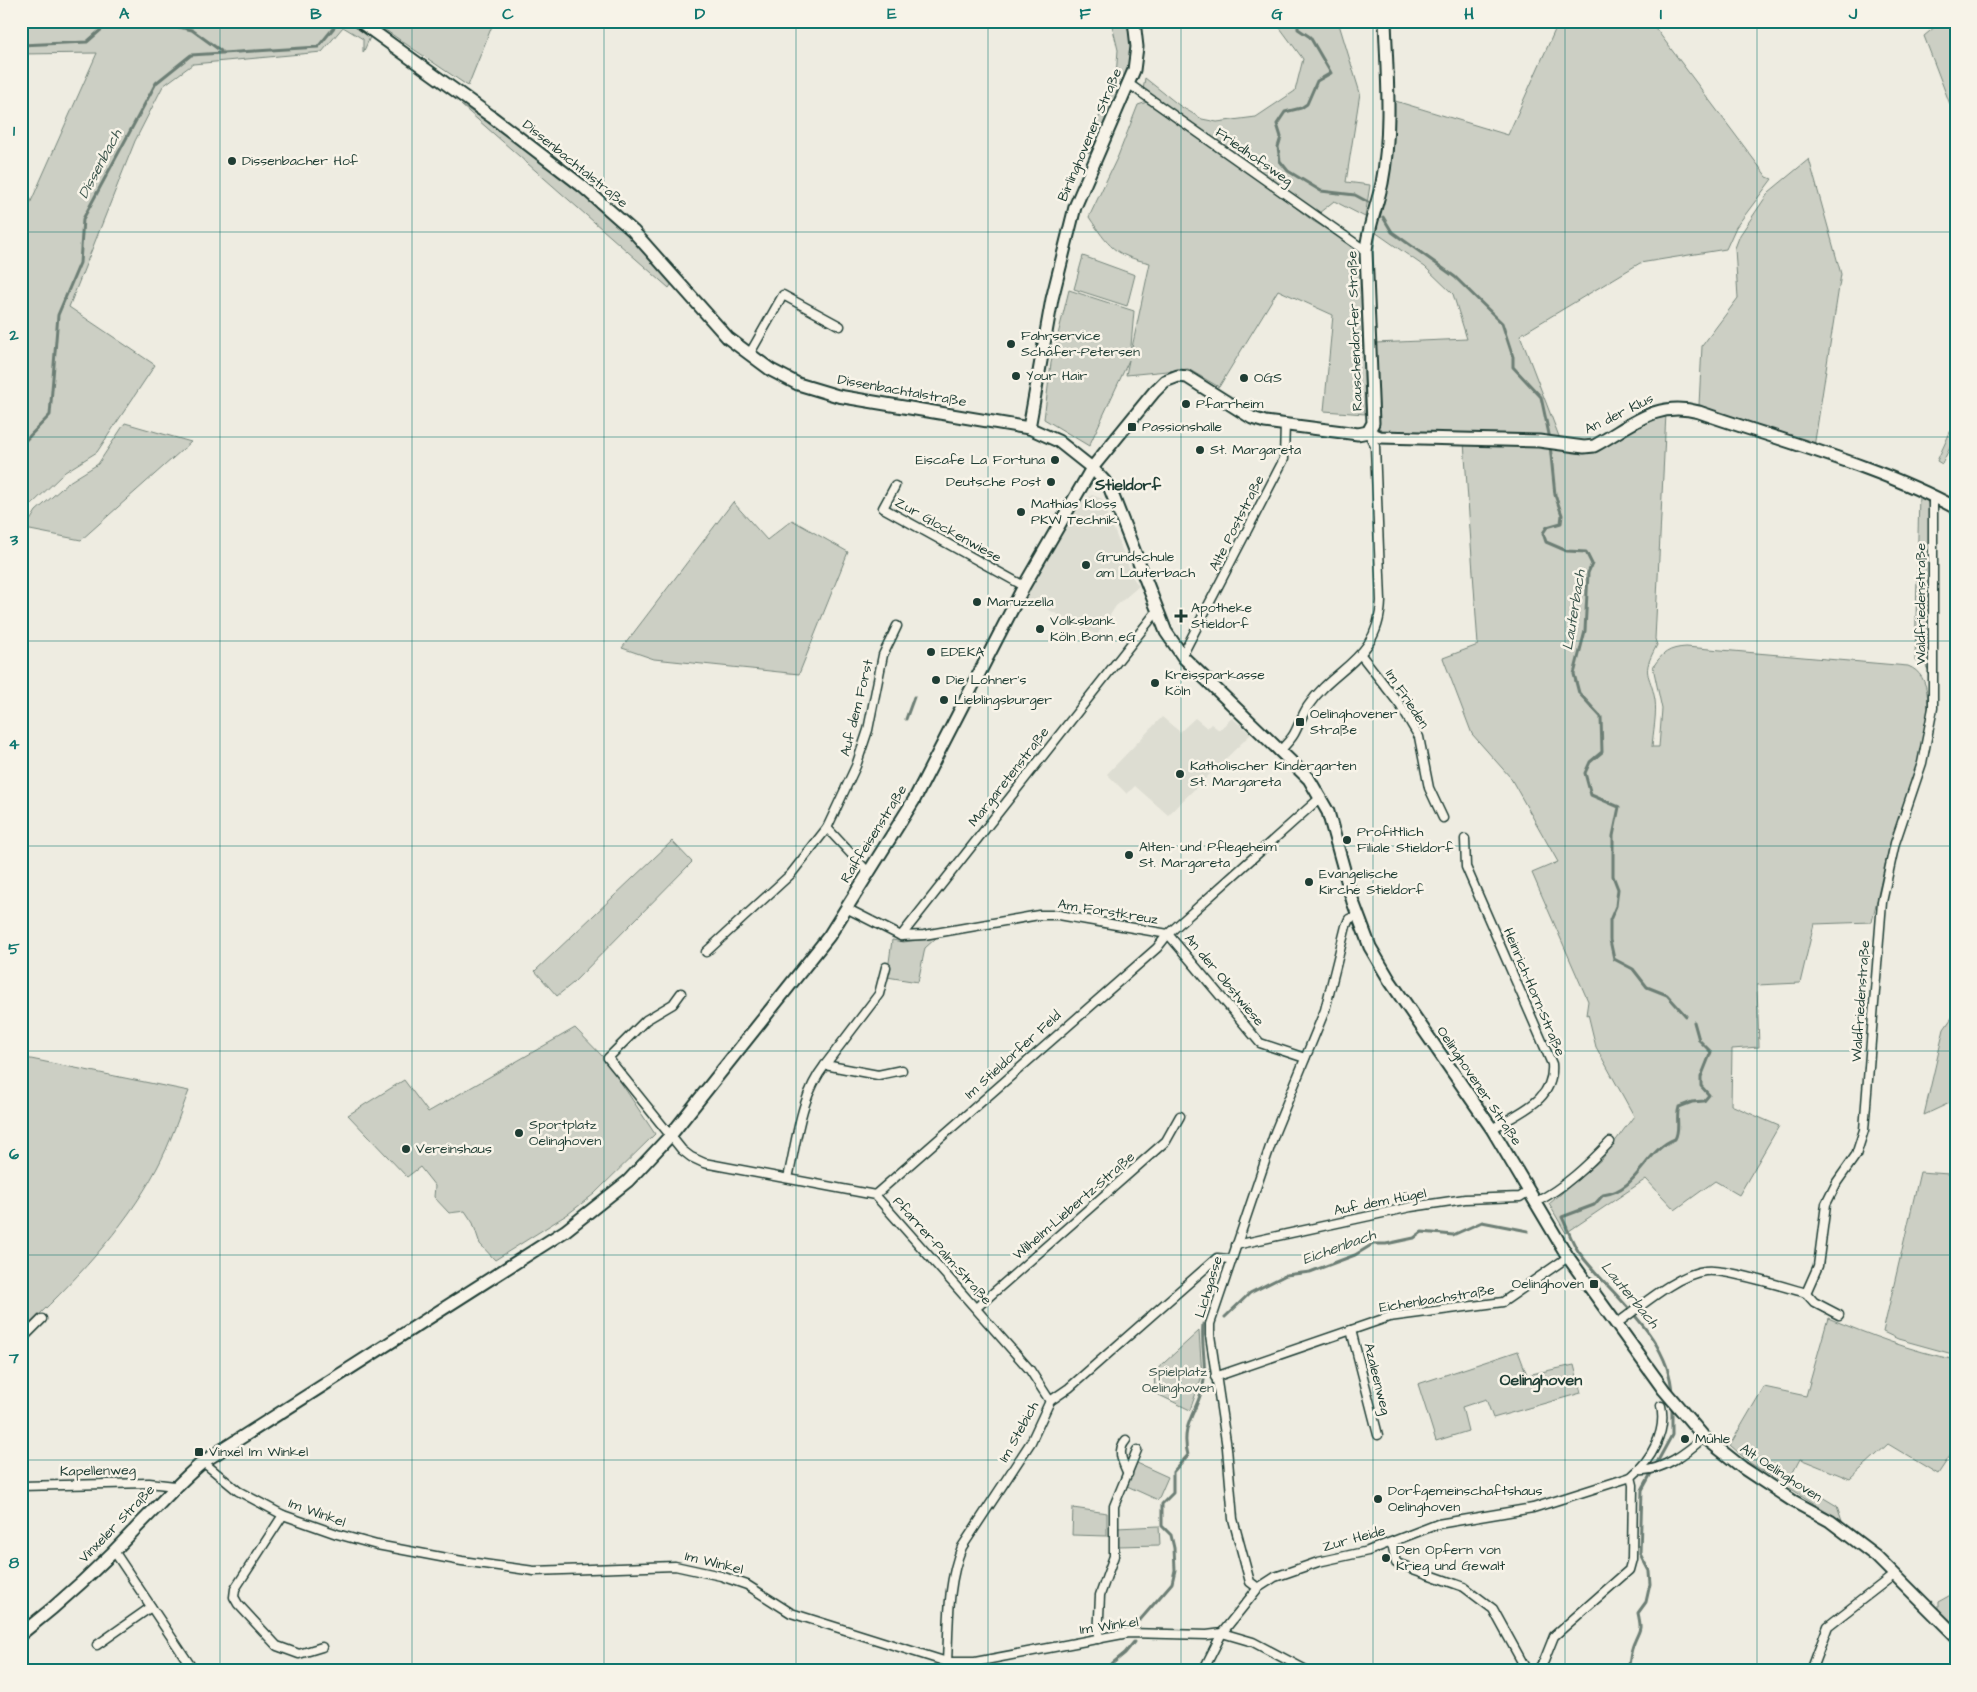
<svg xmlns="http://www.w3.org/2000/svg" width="1977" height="1692" viewBox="0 0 1977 1692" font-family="'Architects Daughter',sans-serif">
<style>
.built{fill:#ddddd2}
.green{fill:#cccfc4;stroke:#76867c}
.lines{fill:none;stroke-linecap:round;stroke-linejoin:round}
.stream{stroke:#6c7e74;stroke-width:3}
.street-casing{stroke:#1f3d34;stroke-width:11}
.secondary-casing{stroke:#1f3d34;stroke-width:15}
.street{stroke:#f7f3e8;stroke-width:8}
.secondary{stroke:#f7f3e8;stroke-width:11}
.grid{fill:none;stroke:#0f766e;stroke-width:1;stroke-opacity:0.55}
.poi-dot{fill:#1f3d34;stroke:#f7f3e8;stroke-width:2}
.labels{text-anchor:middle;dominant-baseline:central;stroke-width:5;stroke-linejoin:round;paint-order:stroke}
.street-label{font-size:14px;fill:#1f3d34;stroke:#f7f3e8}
.poi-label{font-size:14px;fill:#1f3d34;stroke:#f7f3e8;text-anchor:start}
.park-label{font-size:14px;fill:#425a51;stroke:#f7f3e8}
.water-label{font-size:15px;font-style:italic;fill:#3f584f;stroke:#f7f3e8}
.quarter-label{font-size:16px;font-weight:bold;fill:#1f3d34;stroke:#f7f3e8}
.neatline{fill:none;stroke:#0f766e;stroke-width:2}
.grid-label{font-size:16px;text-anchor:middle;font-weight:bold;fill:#0f766e}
</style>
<rect width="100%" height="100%" fill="#eeece1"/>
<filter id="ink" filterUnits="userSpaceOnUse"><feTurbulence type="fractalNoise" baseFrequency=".02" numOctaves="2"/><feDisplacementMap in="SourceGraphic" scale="10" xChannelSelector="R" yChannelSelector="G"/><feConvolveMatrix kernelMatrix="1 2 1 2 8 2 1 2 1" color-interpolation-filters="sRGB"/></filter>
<g filter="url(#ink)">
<!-- built -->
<g class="built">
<path d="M1092,495L1102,499L1133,578L1139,586L1116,606L1097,635L1026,598L1072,516L1084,500Z"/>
<path d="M1162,717L1180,732L1195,718L1207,728L1211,724L1219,730L1232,718L1251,734L1168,815L1135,786L1127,794L1107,774Z"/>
</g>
<!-- green -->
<g class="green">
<path d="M21,21H347L370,37L363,53V39L343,27L322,52L193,64L163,86L135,141L69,307L155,365L97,452L65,472L28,508L21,520V224L97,53L21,54Z"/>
<path d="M372,21H494L468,86Z"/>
<path d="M1111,21H1129L1132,54L1129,69L1090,153L1085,151L1116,76L1118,50Z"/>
<path d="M1275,21H1338L1360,93L1346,182L1370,185L1365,217L1334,201L1319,213L1143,90L1145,78L1180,106L1202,119L1217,122L1256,117L1295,91L1303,59Z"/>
<path d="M1559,21H1650L1767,177L1772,179L1736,227L1726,249L1640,263L1520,335L1560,439L1386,433L1378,427L1375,343L1467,339L1453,294L1425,267L1375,232C1388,190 1397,145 1392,100L1508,135Z"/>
<path d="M1942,21H1948L1956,43V120L1924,36Z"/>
<path d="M1147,102L1259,179L1313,221L1357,248L1355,259L1361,267L1365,414L1324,411L1333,315L1278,290L1219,387L1188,369L1126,375L1129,360L1089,446L1044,419L1051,363L1069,290L1134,311L1130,357L1150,263C1114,255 1109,247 1089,217L1118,156L1138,105Z"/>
<path d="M461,105C499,128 533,156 568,183C605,213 645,243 673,282L669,288Z"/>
<path d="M1809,159L1841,274L1814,447L1699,405L1702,346L1738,298L1735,248L1740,235L1769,192Z"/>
<path d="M1083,256L1135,275L1127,306L1074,289Z"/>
<path d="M1666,413L1655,639L1657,645C1640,676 1650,671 1655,700C1657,714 1653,732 1652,747H1659L1662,709L1653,667C1662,653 1669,648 1686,647L1908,666C1957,684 1902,809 1891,843C1883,869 1878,896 1872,922L1814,924L1800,983L1757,985L1759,1047L1732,1049L1731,1105L1779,1126L1739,1195L1715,1181L1675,1210L1646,1179L1566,1233L1549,1204L1602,1159L1634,1116L1596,1047L1588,1014L1586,1015L1588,1001L1532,873L1558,862L1510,777L1472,734L1443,658L1478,645L1464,442L1539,445L1583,452L1648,419Z"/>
<path d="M1956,419V435L1942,464L1937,461Z"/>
<path d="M125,423L191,442L81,540L25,529L36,511L69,482L98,464Z"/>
<path d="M1919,494L1927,500L1930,510V673L1924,663L1915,661Z"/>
<path d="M733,502L767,540L792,520L848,552L799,674L654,659L622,648Z"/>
<path d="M672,841L692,862L573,983L557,996L535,971Z"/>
<path d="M936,938L925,948L918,982L887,977L892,940L903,942Z"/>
<path d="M1956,1012V1100L1924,1115L1944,1029Z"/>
<path d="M575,1028L606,1060L655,1134L594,1194L568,1214L495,1260L480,1244L473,1223L465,1211L449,1213L434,1197L435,1186L420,1167L407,1177L348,1115L404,1080L428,1112Z"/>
<path d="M21,1057L189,1091C179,1116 170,1144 157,1168C124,1230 72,1284 21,1332Z"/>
<path d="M1956,1133V1355L1898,1339L1883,1332L1920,1172L1949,1174Z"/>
<path d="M1828,1318C1870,1335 1911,1351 1956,1360V1447L1938,1474L1888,1444L1850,1479L1800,1459L1790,1478L1837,1506L1842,1521L1750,1463L1730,1445L1764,1387L1806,1396Z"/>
<path d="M1199,1331L1202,1376L1190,1410L1155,1393L1154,1372Z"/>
<path d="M1518,1351L1527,1375L1574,1365L1581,1393L1493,1418L1486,1399L1462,1407L1468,1431L1436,1441L1418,1384Z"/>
<path d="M1137,1463L1168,1477L1158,1500L1127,1486Z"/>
<path d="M1073,1508L1107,1513V1536L1072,1535Z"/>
<path d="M1159,1526L1160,1545L1118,1546L1117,1528Z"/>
<path d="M1956,1592V1630L1938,1611V1602Z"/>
</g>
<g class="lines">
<!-- stream -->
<g class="stream">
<path d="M154,21L192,30L221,51"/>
<path d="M1298,21V29L1310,37L1331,73L1317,81L1307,104L1301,108L1285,112L1277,124L1281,137L1278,147L1280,161L1288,171L1321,191L1355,195L1368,202"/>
<path d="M21,45L87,42L111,21"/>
<path d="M1383,217L1392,232L1455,277L1502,323L1513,357V367L1541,397L1550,439"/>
<path d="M21,445L50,415L58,315L80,263L83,219L156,83L191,55L318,47L336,25"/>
<path d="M1550,445L1555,495L1562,515L1561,523L1547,527L1543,533L1546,542L1567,551L1586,552L1592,564L1588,573L1585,631L1574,674L1579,693L1601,717L1602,752L1590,762L1585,773L1591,795L1619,807L1613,836V876L1618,889L1616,906L1610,920V940L1614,959L1633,969L1647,987L1667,995L1686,1016"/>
<path d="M906,719L914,697"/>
<path d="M1225,1317L1250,1293L1286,1275L1310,1272L1355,1255L1373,1244H1386L1414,1238L1422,1232L1453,1235L1482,1222L1528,1231"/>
<path d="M1672,1394C1670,1337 1613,1297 1581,1255C1572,1244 1568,1229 1562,1217L1594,1205L1603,1195C1638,1191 1645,1150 1675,1139C1681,1128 1675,1118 1679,1107L1692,1102L1704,1101L1709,1095L1701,1086V1077L1711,1052L1699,1040L1694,1022"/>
<path d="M1140,1620L1172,1583L1175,1570L1174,1548L1171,1535L1162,1526V1504L1173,1493V1472L1188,1455C1179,1423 1201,1408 1204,1380C1206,1362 1201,1343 1203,1324"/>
<path d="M1103,1671L1125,1653L1134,1642"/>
<path d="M1628,1671C1630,1662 1630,1651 1634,1643C1640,1628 1642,1631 1638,1613L1646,1602L1650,1584L1649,1571L1640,1554L1642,1490L1672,1435V1405"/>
</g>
<defs>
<g id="street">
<path d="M1129,84L1366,251"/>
<path d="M749,355L783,295L840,326"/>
<path d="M895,486L883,508L1024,586"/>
<path d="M1361,655L1400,705L1419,737L1429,788L1443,818"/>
<path d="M1182,656L1284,459L1285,423"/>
<path d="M1279,752C1284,746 1290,741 1294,734C1299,725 1302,715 1308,706C1334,667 1379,660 1381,601L1375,446L1368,432"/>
<path d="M827,828L868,872"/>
<path d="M1465,839L1466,867L1552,1064C1555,1101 1519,1112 1492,1129"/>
<path d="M846,908L901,936L924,935L1039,915H1059L1168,934"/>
<path d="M1168,934L1260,1043L1305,1058"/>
<path d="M901,936L1157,611"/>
<path d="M706,952L791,874L827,828L856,766L868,730L883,655L897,626"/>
<path d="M681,993L673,1004L646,1020L608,1058L682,1150L691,1157L704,1163L875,1195L1030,1370L1050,1401"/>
<path d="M825,1065L879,994L886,967"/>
<path d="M788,1178C797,1140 800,1097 825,1065L878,1075L902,1070"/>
<path d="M875,1195L1157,948L1168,934L1321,797"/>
<path d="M1536,1202C1564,1188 1588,1165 1610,1142"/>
<path d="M1236,1245L1411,1207L1465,1199L1520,1197L1529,1191"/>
<path d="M1806,1293L1814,1302L1839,1315"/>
<path d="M976,1308L1166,1141L1180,1116"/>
<path d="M1616,1324C1639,1308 1677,1274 1705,1271C1724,1268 1785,1287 1806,1293L1818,1266L1826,1204L1837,1182L1856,1155L1864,1130L1882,902L1895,843L1922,763L1933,708V496"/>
<path d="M1351,1330L1378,1435"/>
<path d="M21,1340L42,1319"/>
<path d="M1215,1377L1389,1317L1503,1302L1568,1257"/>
<path d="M1126,1440C1116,1451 1123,1463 1128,1474"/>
<path d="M203,1462L238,1491L283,1515L337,1534L377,1545L462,1561L534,1571L675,1566L721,1576L747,1585L791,1613L947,1662H975L1128,1633L1207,1635L1222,1633L1253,1642L1308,1671"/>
<path d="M1639,1470C1661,1472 1688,1452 1704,1437"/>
<path d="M21,1486L149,1483L175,1486"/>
<path d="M283,1515L235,1589L234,1597L238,1604L277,1646L299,1654L322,1647"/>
<path d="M1392,1543L1396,1563L1464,1587L1493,1609L1527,1671"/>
<path d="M114,1551L194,1671"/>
<path d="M1258,1588L1250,1582L1233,1519L1227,1448L1210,1335V1324L1275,1132L1325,1010L1346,926L1349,919L1358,915"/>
<path d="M1098,1639L1100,1595L1114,1556V1506L1137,1450"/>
<path d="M97,1645L151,1607"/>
<path d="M947,1662C949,1624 947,1583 962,1547L1031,1442L1050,1401L1069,1388L1217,1258L1230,1259"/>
<path d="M1203,1671L1222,1633L1258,1588L1275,1577L1318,1562L1368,1551L1438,1524L1533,1508L1631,1477C1651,1460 1667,1432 1661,1406"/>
<path d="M1537,1671L1544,1661L1554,1636L1629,1570L1632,1559L1633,1485L1631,1477"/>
<path d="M1811,1671L1828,1626L1895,1574"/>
</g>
<g id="secondary">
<path d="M359,21L492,117L582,186L633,231L728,338L771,370L798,384L838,396L1029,428L1058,441L1092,468L1109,486L1166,632L1184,658L1309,779L1328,812L1353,902L1370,947L1390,981L1492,1129L1568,1257L1664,1390L1704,1437L1743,1468L1793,1501L1830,1521L1876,1556L1956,1636"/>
<path d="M1029,428L1052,299L1075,207L1134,70L1137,47L1134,21"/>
<path d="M1368,432L1380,437L1539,441L1584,447L1594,446C1631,426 1655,400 1699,412C1782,441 1879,466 1956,508"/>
<path d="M1368,432L1373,423L1366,251C1368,227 1377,206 1382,183C1392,131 1387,74 1385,21"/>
<path d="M21,1634C63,1601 104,1563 140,1524C161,1503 180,1481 203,1462L565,1231L628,1181L670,1136L829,936L914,800L1024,586L1092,468L1154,392L1165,381L1178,376L1187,377L1252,418L1265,422L1358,434L1368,432"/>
</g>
</defs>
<!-- street casing -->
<use href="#street" class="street-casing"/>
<!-- secondary casing -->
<use href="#secondary" class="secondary-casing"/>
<!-- street -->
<use href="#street" class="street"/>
<!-- secondary -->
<use href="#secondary" class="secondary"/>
</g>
</g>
<!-- grid -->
<path class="grid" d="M220,21V1671M412,21V1671M604,21V1671M796,21V1671M988,21V1671M1181,21V1671M1373,21V1671M1565,21V1671M1757,21V1671M21,232H1956M21,437H1956M21,641H1956M21,846H1956M21,1051H1956M21,1255H1956M21,1460H1956"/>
<!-- markers -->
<g class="poi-dot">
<circle cx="232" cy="161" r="5"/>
<circle cx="1011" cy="344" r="5"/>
<circle cx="1016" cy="376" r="5"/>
<circle cx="1244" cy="378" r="5"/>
<circle cx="1186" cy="404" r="5"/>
<rect x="1127" y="422" width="10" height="10" rx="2.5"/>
<circle cx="1200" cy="450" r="5"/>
<circle cx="1055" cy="460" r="5"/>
<circle cx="1051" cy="482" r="5"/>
<circle cx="1021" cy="512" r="5"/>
<circle cx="1086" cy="565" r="5"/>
<circle cx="977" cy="602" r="5"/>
<path d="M1178.5 608.5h5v5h5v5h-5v5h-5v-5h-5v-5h5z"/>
<circle cx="1040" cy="629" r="5"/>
<circle cx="931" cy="652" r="5"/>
<circle cx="936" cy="680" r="5"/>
<circle cx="1155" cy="683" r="5"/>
<circle cx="944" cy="700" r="5"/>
<rect x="1295" y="717" width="10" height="10" rx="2.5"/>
<circle cx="1180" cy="774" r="5"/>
<circle cx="1347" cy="840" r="5"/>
<circle cx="1129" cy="855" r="5"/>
<circle cx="1309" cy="882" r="5"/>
<circle cx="519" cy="1133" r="5"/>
<circle cx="406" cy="1149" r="5"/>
<rect x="1589" y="1279" width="10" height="10" rx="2.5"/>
<circle cx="1685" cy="1439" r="5"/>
<rect x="194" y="1447" width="10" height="10" rx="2.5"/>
<circle cx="1378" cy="1499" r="5"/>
<circle cx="1386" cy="1558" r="5"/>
</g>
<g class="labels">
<!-- street labels -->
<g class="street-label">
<text transform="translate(1090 135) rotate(-67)">Birlinghovener Straße</text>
<text transform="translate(1254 157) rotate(35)">Friedhofsweg</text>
<text transform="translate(575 164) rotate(39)">Dissenbachtalstraße</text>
<text transform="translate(1355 331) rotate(-92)">Rauschendorfer Straße</text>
<text transform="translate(902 391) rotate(10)">Dissenbachtalstraße</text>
<text transform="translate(1619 414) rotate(-26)">An der Klus</text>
<text transform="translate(1237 523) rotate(-63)">Alte Poststraße</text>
<text transform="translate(948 530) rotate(29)">Zur Glockenwiese</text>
<text transform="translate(1921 604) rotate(-90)">Waldfriedenstraße</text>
<text transform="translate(1407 699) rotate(57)">Im Frieden</text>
<text transform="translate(857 708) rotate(-76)">Auf dem Forst</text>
<text transform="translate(1009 777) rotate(-52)">Margaretenstraße</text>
<text transform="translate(874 834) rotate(-58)">Raiffeisenstraße</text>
<text transform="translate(1108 912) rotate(9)">Am Forstkreuz</text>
<text transform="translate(1224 980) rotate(50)">An der Obstwiese</text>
<text transform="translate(1534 992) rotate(67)">Heinrich-Horn-Straße</text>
<text transform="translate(1861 1001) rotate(-86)">Waldfriedenstraße</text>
<text transform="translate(1013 1055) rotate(-42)">Im Stieldorfer Feld</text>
<text transform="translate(1479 1086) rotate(56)">Oelinghovener Straße</text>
<text transform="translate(1380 1202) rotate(-11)">Auf dem Hügel</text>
<text transform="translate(1074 1206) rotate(-41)">Wilhelm-Liebertz-Straße</text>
<text transform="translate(942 1251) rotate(48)">Pfarrer-Palm-Straße</text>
<text transform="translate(1209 1287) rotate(-73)">Lichgasse</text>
<text transform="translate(1437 1299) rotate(-9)">Eichenbachstraße</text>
<text transform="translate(1377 1379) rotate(76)">Azaleenweg</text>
<text transform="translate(1019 1432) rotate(-61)">Im Stebich</text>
<text transform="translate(98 1471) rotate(-1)">Kapellenweg</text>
<text transform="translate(1781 1473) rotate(33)">Alt Oelinghoven</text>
<text transform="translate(317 1513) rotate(20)">Im Winkel</text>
<text transform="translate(117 1524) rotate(-46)">Vinxeler Straße</text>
<text transform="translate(1354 1539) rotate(-15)">Zur Heide</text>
<text transform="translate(714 1563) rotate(14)">Im Winkel</text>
<text transform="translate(1109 1626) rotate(-8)">Im Winkel</text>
</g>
<!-- poi labels -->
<g class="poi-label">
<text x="242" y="161">Dissenbacher Hof</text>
<text x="1021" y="336">Fahrservice<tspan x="1021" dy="16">Schäfer-Petersen</tspan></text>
<text x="1026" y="376">Your Hair</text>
<text x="1254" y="378">OGS</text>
<text x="1196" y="404">Pfarrheim</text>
<text x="1142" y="427">Passionshalle</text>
<text x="1210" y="450">St. Margareta</text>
<text x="1045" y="460" text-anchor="end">Eiscafe La Fortuna</text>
<text x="1041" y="482" text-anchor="end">Deutsche Post</text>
<text x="1031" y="504">Mathias Kloss<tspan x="1031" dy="16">PKW Technik</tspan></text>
<text x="1096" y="557">Grundschule<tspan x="1096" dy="16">am Lauterbach</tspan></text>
<text x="987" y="602">Maruzzella</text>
<text x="1191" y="608">Apotheke<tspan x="1191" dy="16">Stieldorf</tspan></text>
<text x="1050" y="621">Volksbank<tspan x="1050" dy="16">Köln Bonn eG</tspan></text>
<text x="941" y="652">EDEKA</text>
<text x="1165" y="675">Kreissparkasse<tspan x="1165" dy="16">Köln</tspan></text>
<text x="946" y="680">Die Lohner's</text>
<text x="954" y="700">Lieblingsburger</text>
<text x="1310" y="714">Oelinghovener<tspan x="1310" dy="16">Straße</tspan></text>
<text x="1190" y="766">Katholischer Kindergarten<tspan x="1190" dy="16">St. Margareta</tspan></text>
<text x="1357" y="832">Profittlich<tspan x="1357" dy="16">Filiale Stieldorf</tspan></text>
<text x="1139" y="847">Alten- und Pflegeheim<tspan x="1139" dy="16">St. Margareta</tspan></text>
<text x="1319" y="874">Evangelische<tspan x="1319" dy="16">Kirche Stieldorf</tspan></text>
<text x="529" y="1125">Sportplatz<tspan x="529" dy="16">Oelinghoven</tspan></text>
<text x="416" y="1149">Vereinshaus</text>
<text x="1584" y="1284" text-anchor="end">Oelinghoven</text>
<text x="1695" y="1439">Mühle</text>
<text x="209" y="1452">Vinxel Im Winkel</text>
<text x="1388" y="1491">Dorfgemeinschaftshaus<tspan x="1388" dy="16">Oelinghoven</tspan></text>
<text x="1396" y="1550">Den Opfern von<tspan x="1396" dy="16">Krieg und Gewalt</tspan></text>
</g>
<!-- park labels -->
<g class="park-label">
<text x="1178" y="1372">Spielplatz<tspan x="1178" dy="16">Oelinghoven</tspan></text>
</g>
<!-- water labels -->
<g class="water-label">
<text transform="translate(100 164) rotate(-62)">Dissenbach</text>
<text transform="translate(1574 610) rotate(-81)">Lauterbach</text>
<text transform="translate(1339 1247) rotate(-20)">Eichenbach</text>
<text transform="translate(1630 1295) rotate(50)">Lauterbach</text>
</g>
<!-- quarter labels -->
<g class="quarter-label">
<text x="1128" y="485">Stieldorf</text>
<text x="1541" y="1380">Oelinghoven</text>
</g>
</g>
<!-- margin -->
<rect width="1977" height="1692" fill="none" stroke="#f7f3e8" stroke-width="55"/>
<rect x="28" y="28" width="1922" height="1636" class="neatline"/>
<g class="grid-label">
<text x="124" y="19">A</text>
<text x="316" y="19">B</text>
<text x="508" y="19">C</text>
<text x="700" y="19">D</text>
<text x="892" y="19">E</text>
<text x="1085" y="19">F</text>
<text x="1277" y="19">G</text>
<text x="1469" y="19">H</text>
<text x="1661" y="19">I</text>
<text x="1853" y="19">J</text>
<text x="14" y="136">1</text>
<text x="14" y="340">2</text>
<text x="14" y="545">3</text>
<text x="14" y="749">4</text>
<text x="14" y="954">5</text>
<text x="14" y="1159">6</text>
<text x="14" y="1363">7</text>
<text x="14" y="1568">8</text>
</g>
</svg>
